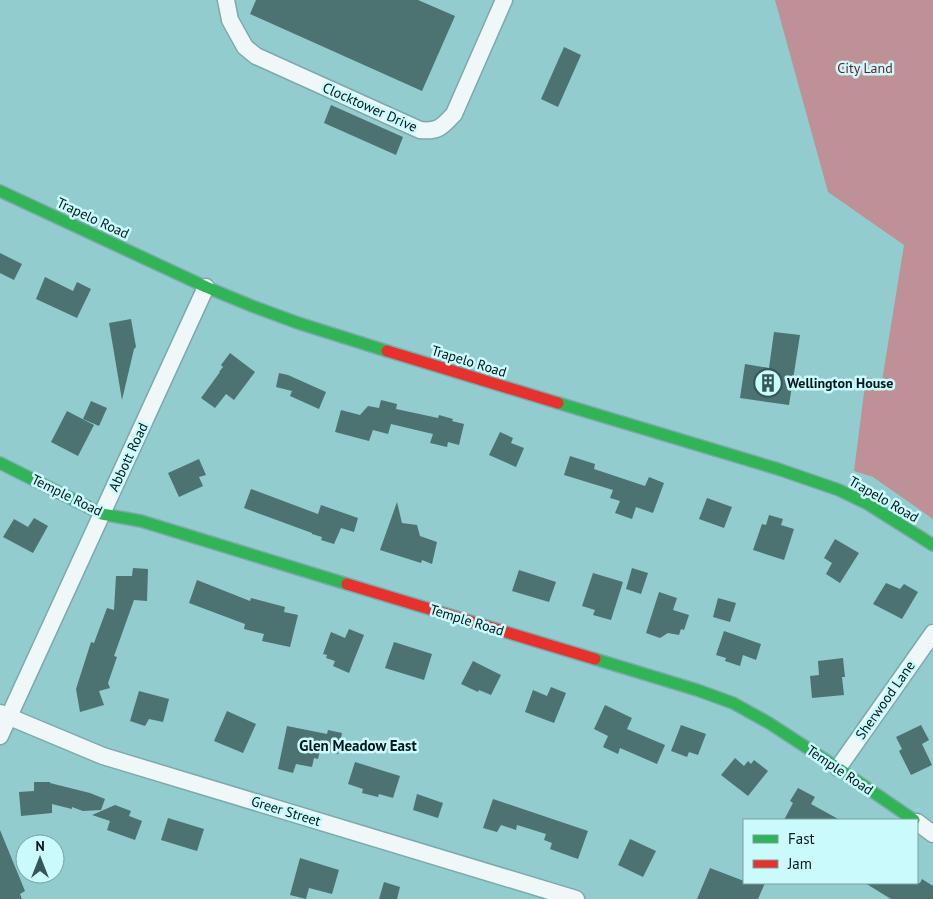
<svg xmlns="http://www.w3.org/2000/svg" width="933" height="899" viewBox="0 0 933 899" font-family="'PT Sans',sans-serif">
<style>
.forest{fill:#bd9196}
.building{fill:#4c7271}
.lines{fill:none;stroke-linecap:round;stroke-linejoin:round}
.street-casing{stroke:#7baaac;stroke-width:19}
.fast-casing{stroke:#7baaac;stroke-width:14}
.jam-casing{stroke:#7baaac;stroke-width:14}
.street{stroke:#eff7f8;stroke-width:16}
.fast{stroke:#30b455;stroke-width:11}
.jam{stroke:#e5322d;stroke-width:11}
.labels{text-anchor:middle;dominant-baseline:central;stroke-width:5;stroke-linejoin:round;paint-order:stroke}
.park-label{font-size:14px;fill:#6c1923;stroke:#cafafc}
.street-label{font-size:14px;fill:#03191a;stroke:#cafafc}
.poi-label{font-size:14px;font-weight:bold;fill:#03191a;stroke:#cafafc;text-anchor:start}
.neighbourhood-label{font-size:15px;font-weight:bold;fill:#03191a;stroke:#cafafc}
</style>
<rect width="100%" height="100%" fill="#92ccce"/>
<!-- forest -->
<path class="forest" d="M775,0H933V519L873,477L854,471L866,377L882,381L904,245L828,192Z"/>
<!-- building -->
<g class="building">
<path d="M256,0H418L455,16L422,91L250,14Z"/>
<path d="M564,47L581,55L558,107L541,99Z"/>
<path d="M331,105L403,137L396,155L324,123Z"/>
<path d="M0,253L22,264L14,280L0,273Z"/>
<path d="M45,277L73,291L77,282L91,289L77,318L36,299Z"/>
<path d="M131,319L136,347L134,349L122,400L109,323Z"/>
<path d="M774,332L800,335L789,405L740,398L745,364L769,368Z"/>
<path d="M230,353L255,372L234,400L226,394L215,408L201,398L220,372H219L223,367L221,365Z"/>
<path d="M279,373L288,375L326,392L319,409L290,396L292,391L276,387Z"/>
<path d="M381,400L397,404L396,409L438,418L439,415L453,419L452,421L464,424L459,445L448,442L447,447L430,443L433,434L391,424L388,434L373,430L369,441L335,432L341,410L360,415L368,406L379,408Z"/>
<path d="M91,401L107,408L99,426L83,419Z"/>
<path d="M67,411L94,425L78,456L51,442Z"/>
<path d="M500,432L513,438L511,443L524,448L516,467L489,455Z"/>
<path d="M570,456L595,464L594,469L645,486L649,477L664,483L653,513L636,507L632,519L615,513L620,501L610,498L613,490L564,475Z"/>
<path d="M199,459L206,475L199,477L203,486L179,497L168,473Z"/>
<path d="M251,489L318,514L321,505L358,518L354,532L341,528L334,544L321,540L322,537L312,534V533L244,508Z"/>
<path d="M707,498L732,507L724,528L699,519Z"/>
<path d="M397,502L402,523L417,525L420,536L437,542L432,564L422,560L421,563L380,550Z"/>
<path d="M769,515L783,519L781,525L794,529L784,560L753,550L762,524L766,525Z"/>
<path d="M34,518L48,526L33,553L3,537L14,519L28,527Z"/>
<path d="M835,539L859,553L840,583L826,574L832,563L824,558Z"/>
<path d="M133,568L148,569L147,601L134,600L114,656L117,657L108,683L110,688L99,691L104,705L80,712L76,689L91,642L94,643L107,608L114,610L116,576H132Z"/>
<path d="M632,568L648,573L641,594L626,589Z"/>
<path d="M519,570L556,582L549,602L512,591Z"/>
<path d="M593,573L623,582L611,620L593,615L595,610L582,606Z"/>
<path d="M197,580L250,601L251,598L285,607L284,612L298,615L290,647L262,641L264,634L244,629L245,624L189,603Z"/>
<path d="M886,583L900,589L904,584L918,592L902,619L873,604Z"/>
<path d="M659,592L677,598L673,610L689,615L684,630L681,629L679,635L668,633L660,638L646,633Z"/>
<path d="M718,598L736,603L730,622L713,617Z"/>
<path d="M349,629L364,635L349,673L333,666L335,661L326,658L327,655L323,654L331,632L345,638Z"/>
<path d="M724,631L761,644L756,660L743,655L740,666L725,661L726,658L716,655Z"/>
<path d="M394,642L432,654L424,680L385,668Z"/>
<path d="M843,658L845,677H842L844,695L812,698L810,676L819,675L818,661Z"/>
<path d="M473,661L501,675L491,695L479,690L478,692L461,684Z"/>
<path d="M551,687L566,693L554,723L525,712L533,690L547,696Z"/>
<path d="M139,691L169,699L163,722L149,719L145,726L130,721Z"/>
<path d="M605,705L632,718L627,729L665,745L657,764L620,748L618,754L603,747L608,736L594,729Z"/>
<path d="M227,711L256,724L243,753L214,741Z"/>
<path d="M681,725L706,734L698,755L689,752L687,757L671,751Z"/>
<path d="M921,725L929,740L922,744L932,765L911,775L899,751L902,749L896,737Z"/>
<path d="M287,726L327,734L328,730L342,733L338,754L320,750L318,759L314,758L312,767L296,764L293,773L278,769Z"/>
<path d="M735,758L744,766L748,761L751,764L754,760L768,771L748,796L721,775Z"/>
<path d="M355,762L400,776L393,798L379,794L378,797L362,793L363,789L348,784Z"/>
<path d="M34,782H50V783L90,793L105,799L101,810L83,811L72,807V809L52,804V813L21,816L19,792L34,791Z"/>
<path d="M798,788L815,797L811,804L840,820H784L793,803L790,801Z"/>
<path d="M417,794L443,803L438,818L413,810Z"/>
<path d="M493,799L588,831L578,859L550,849L552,843L544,840L546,834L517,825L516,830L501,825L497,832L483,828Z"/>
<path d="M115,805L131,811L129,816L142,821L135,840L107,830L110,821L92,815Z"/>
<path d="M168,818L204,829L197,851L161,840Z"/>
<path d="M0,830L25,891L20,894L22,899H0Z"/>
<path d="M630,839L656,851L643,877L618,865Z"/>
<path d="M300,858L339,870L332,894L309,888L306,899L290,895Z"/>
<path d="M710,868L744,881V883H765L758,899H697Z"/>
<path d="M922,879L933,886V899H891L865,883H920Z"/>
<path d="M384,882L400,887L397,899H379Z"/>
</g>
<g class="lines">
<defs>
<g id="street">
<path d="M226,0L230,20L245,47L256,56L420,130C438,132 442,127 454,114L504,0"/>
<path d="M0,713L103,756L576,899"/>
<path d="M0,736L206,287"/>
<path d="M838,768L933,633"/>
<path d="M917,822L933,834"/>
</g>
<g id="fast">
<path d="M0,191L206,287L252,306L298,323L387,351"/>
<path d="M558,403L778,469L839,490L868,504L933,545"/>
<path d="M0,463L102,514L141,521L347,584"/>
<path d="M595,659L697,690L733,703L769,723L838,768L914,820"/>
</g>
<g id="jam">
<path d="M387,351L558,403"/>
<path d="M347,584L595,659"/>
</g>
</defs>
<!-- street casing -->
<use href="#street" class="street-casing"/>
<!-- fast casing -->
<use href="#fast" class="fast-casing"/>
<!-- jam casing -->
<use href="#jam" class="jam-casing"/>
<!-- street -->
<use href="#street" class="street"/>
<!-- fast -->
<use href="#fast" class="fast"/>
<!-- jam -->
<use href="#jam" class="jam"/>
</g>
<!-- icons -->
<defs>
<symbol id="building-ring" viewBox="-11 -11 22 22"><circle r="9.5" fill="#cafafc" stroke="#355859" stroke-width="1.5"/><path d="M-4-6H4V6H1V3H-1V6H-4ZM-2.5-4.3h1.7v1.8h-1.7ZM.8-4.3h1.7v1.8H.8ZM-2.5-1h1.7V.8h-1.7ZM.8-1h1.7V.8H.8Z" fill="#355859"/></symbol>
</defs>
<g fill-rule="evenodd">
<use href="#building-ring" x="752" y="367" width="32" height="32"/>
</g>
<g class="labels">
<!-- park labels -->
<g class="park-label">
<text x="865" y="68">City Land</text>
</g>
<!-- street labels -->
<g class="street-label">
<text transform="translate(370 107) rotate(24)">Clocktower Drive</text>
<text transform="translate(93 218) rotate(25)">Trapelo Road</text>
<text transform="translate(469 361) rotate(17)">Trapelo Road</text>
<text transform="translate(128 457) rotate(-65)">Abbott Road</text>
<text transform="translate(67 495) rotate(26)">Temple Road</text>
<text transform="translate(884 499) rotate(30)">Trapelo Road</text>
<text transform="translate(467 620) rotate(17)">Temple Road</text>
<text transform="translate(885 700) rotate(-55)">Sherwood Lane</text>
<text transform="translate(840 770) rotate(34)">Temple Road</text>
<text transform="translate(286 811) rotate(17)">Greer Street</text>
</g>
<!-- poi labels -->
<g class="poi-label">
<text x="787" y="383">Wellington House</text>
</g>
<!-- neighbourhood labels -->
<g class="neighbourhood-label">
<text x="358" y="745">Glen Meadow East</text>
</g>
</g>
<!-- legend -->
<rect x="743" y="819" width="175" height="65" fill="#cafafc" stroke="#7aa0a2"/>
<rect x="753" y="835" width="25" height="8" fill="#30b455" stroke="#7aa0a2"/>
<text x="788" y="844" font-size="15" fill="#03191a">Fast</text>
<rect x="753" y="860" width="25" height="8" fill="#e5322d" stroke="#7aa0a2"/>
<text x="788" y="869" font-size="15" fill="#03191a">Jam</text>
<!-- north arrow -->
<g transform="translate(40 859)"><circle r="24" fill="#cafafc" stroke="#7aa0a2"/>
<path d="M0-4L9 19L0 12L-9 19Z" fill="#355859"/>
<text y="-8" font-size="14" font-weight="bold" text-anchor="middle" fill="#03191a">N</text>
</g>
</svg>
